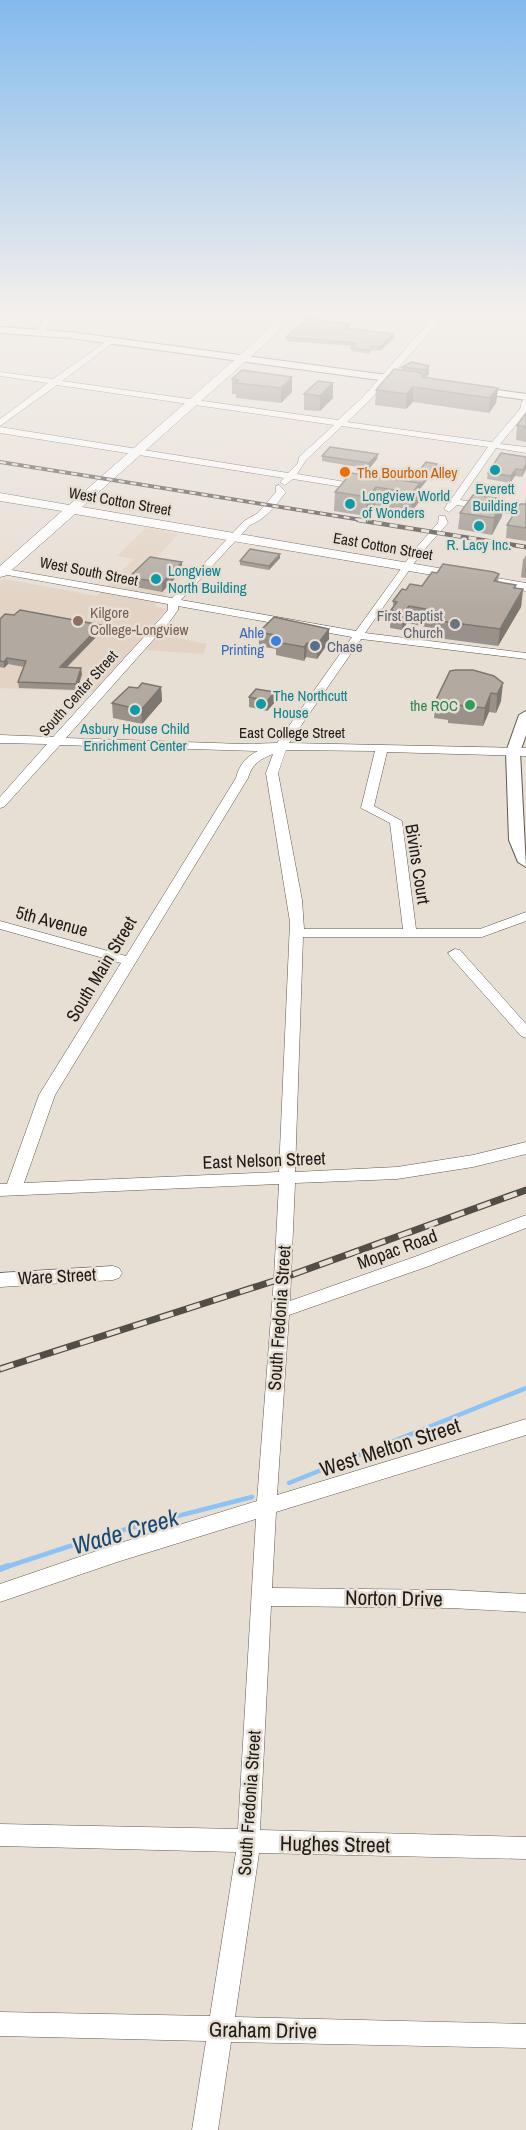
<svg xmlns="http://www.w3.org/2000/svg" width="526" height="2130" viewBox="0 0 526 2130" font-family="'Archivo Narrow',sans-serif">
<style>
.built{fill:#e2d3c4}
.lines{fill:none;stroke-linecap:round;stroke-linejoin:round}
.stream-far1{stroke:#8cc2f4;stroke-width:4.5}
.stream{stroke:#8cc2f4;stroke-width:6}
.minor-casing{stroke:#605951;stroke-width:1}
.tertiary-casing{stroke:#605951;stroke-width:2}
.secondary-casing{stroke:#605951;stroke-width:1}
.minor{fill:#fff;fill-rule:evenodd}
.tertiary{fill:#fff;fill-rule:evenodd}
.secondary{fill:#fff;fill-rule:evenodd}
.rail-far2-casing{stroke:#514d47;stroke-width:4}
.rail-far1-casing{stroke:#514d47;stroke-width:4.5}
.rail-casing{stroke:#514d47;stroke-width:7}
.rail-far2{stroke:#e7ded4;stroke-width:2;stroke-dasharray:6;stroke-linecap:butt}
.rail-far1{stroke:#e7ded4;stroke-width:3;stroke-dasharray:8;stroke-linecap:butt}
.rail{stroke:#e7ded4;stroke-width:4.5;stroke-dasharray:14;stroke-linecap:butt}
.wall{fill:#99928a}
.shaded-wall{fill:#7d7771}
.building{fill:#b2aaa1;stroke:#7d7771;stroke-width:1.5}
.culture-dot{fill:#0f9aa8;stroke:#e7ded4;stroke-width:2}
.food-dot{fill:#e8710a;stroke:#e7ded4;stroke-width:2}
.education-dot{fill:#8d6e63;stroke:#e7ded4;stroke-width:2}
.worship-dot{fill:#6b7280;stroke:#e7ded4;stroke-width:2}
.shop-dot{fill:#3f7fe0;stroke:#e7ded4;stroke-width:2}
.service-dot{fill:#5c6f8a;stroke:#e7ded4;stroke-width:2}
.leisure-dot{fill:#2e9e5b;stroke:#e7ded4;stroke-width:2}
.labels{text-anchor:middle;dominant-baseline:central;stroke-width:5;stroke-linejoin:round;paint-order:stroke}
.far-food-label{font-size:15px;fill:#c56008;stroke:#e7ded4;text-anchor:start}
.far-culture-label{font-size:15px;fill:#0d838f;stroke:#e7ded4}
.far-street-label{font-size:15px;fill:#1e1b17;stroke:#e7ded4}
.far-education-label{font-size:15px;fill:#785e54;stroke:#e7ded4;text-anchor:start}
.far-worship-label{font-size:15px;fill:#5b616d;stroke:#e7ded4;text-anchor:end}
.far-shop-label{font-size:15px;fill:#366cbe;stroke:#e7ded4;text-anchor:end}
.far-service-label{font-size:15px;fill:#4e5e75;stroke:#e7ded4;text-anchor:start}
.far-leisure-label{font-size:15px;fill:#27864d;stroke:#e7ded4;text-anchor:end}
.street-label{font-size:18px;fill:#1e1b17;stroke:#e7ded4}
.near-street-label{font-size:21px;fill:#1e1b17;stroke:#e7ded4}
.near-water-label{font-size:24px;font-style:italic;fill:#174972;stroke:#e7ded4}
</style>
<rect width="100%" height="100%" fill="#e7ded4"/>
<!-- built -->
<path class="built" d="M146,528L179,534L155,559L193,566L154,606L167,609L147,632L207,644L203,654L133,649L95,692L0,688V582L4,579L97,596L134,559L117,556Z"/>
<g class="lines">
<!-- stream-far1 -->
<g class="stream-far1">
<path d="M289,1483L526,1388"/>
<path d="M3,1568L107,1534L252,1497"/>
</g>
<!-- stream -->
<path class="stream" d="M0,1569L8,1566"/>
<defs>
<g id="minor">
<path d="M45,313H53L46,332L42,334L38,332Z"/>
<path d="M432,313H440L437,324L368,402L347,422L492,442L520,409L522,401L526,399V413L500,444L526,447V453L496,448L460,500L526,510V516L457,505L449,512L444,509L448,503L395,493L400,490L452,498L488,447L342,426L306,460L297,474L364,485L366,487L361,490L293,479L285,485L280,482L284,478L0,433V427L288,473L298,463L299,457L334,425L57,385L0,426V419L48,383L0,376V372L53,379L111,338L114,342L62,381L338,420L362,398L430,321Z"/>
<path d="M279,485L286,492C276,505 266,519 250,525L181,600L356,631L416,548L438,523L439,516H445L448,523L422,552L365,633L526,653V659L361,639L289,743L526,748V756L387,752L374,806L402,821L416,929H480L526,912V921L482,937H303L295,1172L397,1167L473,1155L526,1142V1154L473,1167L397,1179L295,1183L290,1301L417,1256L526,1215V1228L429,1266L289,1315L277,1495L526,1419V1435L276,1512L272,1588L451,1590L526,1594V1612L451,1608L271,1606L260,1830L526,1837V1859L259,1853L235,2017L526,2024V2048L231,2042L218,2130H192L206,2041L0,2036V2012L210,2016L236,1852L0,1846V1824L238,1829L256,1519L117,1562L0,1602V1584L117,1544L257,1501L274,1278L279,1184L0,1196V1184H7L39,1095L121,963L0,929V921L126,956L236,778C239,765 246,757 258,751L60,745L4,807L0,808V797L47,744L0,743V735L53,737L162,617L168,610V604L2,574L0,568L172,598L244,521L258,513L276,492V486ZM178,606L352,637L277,743L243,744L66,738L170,621L178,610ZM286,750L375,751L361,808L390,823L403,929H304L302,900L278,773ZM273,754L266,773L290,922L279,1172L24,1183L55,1095L248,778C252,764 260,759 273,754Z"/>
<path d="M455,949L460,950L526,1024V1038L521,1036L450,956L448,953Z"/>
<path d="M113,1266L119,1268L122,1273L119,1278L113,1280L0,1287V1273Z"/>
</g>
<g id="tertiary">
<path d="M0,327L70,332L409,378L414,381L409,384L70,338L0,333Z"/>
<path d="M475,387L526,394V400L472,392L470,390Z"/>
<path d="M526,711V735L520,752L526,867L518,862L509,840L506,752L519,715Z"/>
</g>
<path id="secondary" d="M279,313H289L284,324L266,343L82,507L526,583V591L75,514L5,576L0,577V566L62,511L0,501V493L69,505L258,339L275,321Z"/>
</defs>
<!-- minor casing -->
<use href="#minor" class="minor-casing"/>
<!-- tertiary casing -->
<use href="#tertiary" class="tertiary-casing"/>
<!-- secondary casing -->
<use href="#secondary" class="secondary-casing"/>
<!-- minor -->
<use href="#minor" class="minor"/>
<!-- tertiary -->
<use href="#tertiary" class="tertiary"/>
<!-- secondary -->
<use href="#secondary" class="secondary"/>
<defs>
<path id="rail-far2" d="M0,462L368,521"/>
<path id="rail-far1" d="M358,520L526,547"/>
<path id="rail" d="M0,1369L283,1278L526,1190"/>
</defs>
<!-- rail-far2 casing -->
<use href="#rail-far2" class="rail-far2-casing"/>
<!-- rail-far1 casing -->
<use href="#rail-far1" class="rail-far1-casing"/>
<!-- rail casing -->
<use href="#rail" class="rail-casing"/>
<!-- rail-far2 -->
<use href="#rail-far2" class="rail-far2"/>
<!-- rail-far1 -->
<use href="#rail-far1" class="rail-far1"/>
<!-- rail -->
<use href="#rail" class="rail"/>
</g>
<!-- wall -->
<g class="wall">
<path d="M350,324V327L349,328L394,334V338L380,351L372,350L369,354L351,351V348L352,346L286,341V337Z"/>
<path d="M429,366V374L425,378L498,388L496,403L489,413L413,402L406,409L375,405L376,390L402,370V367Z"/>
<path d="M292,377V392L281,403L236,398V394H232V379Z"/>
<path d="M333,383V398L320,411L304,410V394Z"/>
<path d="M526,413V442L516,440L517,425Z"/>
<path d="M378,454L377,459L369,469L322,461V456Z"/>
<path d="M526,457V469L522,477L515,476L510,483L487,479L488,473Z"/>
<path d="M437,468L419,490V502L411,512L375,506L366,516L334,511L335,492L410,482Z"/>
<path d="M526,496V541L506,538L507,525L525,504Z"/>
<path d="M460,513L502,516L492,535L458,529Z"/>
<path d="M526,555V578L521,577L523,560Z"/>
<path d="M280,558L269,570L240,565V561Z"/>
<path d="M182,571L162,592L130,586L129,577Z"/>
<path d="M437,573L499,574L498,582L516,585L515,588L523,589L521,607L498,646L430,637L431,628L407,623L402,630L390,628L391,610L393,608V601L406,590L422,586Z"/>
<path d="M0,619L102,631L66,668L82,674L77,690L19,688L18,682L24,667L8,664L4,668L0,667Z"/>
<path d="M259,632L329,642L317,659L306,657L304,661L276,655V649L259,646Z"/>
<path d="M494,676L501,701L496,713L489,712L483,726L448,723V720L434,718L436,700Z"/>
<path d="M161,687L162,701L142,724L113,718L112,703L138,688Z"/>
<path d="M275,692V702L267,711L249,707V697Z"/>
</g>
<!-- shaded-wall -->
<g class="shaded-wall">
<path d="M394,334V338L380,351V347Z"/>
<path d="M429,366V374L425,378V370Z"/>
<path d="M292,377V392L281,403V388Z"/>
<path d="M333,383V398L320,411V396Z"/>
<path d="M413,387V402L406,409L407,394Z"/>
<path d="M498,388L496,403L489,413L490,398Z"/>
<path d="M378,454L377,459L369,469V463Z"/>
<path d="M437,464V468L419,490V502L411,512L412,493Z"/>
<path d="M526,464V469L522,477L523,470Z"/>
<path d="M516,469L515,476L510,483L511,476Z"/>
<path d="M376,487L375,506L366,516L367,497Z"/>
<path d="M504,499L502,516L492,535L494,518Z"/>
<path d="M280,554V558L269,570V566Z"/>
<path d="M182,562V571L162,592V583Z"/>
<path d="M523,589L521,607L498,646L500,629Z"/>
<path d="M409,606L407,623L402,630L403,613Z"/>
<path d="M101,625L102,631L60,674V667Z"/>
<path d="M329,629V642L317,659V645Z"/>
<path d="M307,643L306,657L304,661V647Z"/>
<path d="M7,658L8,664L4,668V662Z"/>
<path d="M81,668L82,674L77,690L76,684Z"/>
<path d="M503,683L501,701L496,713L497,694Z"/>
<path d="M161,687L162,701L142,724L141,710Z"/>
<path d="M275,692V702L267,711V701Z"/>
<path d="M491,693L489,712L483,726L485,708Z"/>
</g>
<!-- building -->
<g class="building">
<path d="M308,319L350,324L345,328L394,334L380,347L372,346L369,350L351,348L356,343L286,337Z"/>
<path d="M412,362L429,366L425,370L402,367Z"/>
<path d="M394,369L418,372L424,375L422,377L498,388L490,398L413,387L407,394L376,390Z"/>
<path d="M242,370L292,377L281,388L236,383L238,380L232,379Z"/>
<path d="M318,381L333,383L320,396L304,394Z"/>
<path d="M526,413V427L517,425Z"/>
<path d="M330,447L378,454L369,463L322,456Z"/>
<path d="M501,453L526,457V464L523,470L516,469L511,476L488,473Z"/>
<path d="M426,462L437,464L420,486V483L410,482Z"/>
<path d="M351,473L420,483L412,493L376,487L367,497L335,492Z"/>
<path d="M473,495L504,499L494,518L460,513Z"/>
<path d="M520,504H526V528L507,525Z"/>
<path d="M250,549L280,554L269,566L240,561Z"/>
<path d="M150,557L182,562L162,583L129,577Z"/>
<path d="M443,564L494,572L499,574L494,581L516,585L514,588L523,589L500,629L432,620L437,611L409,606L403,613L391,610L397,602L393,601L402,589L406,590L410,584L422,586L432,572L437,573Z"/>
<path d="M20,610L101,625L60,667L81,668L76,684L18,682L26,661L7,658L4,662L0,661V619L5,614L14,615Z"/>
<path d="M274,617L329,629L317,645L307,643L304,647L276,642L280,636L259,632Z"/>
<path d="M456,670H473L494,676L503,683L497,694L491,693L485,708L449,704L450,702L436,700L450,671Z"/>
<path d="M142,683L161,687L141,710L112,703L129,687L138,688Z"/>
<path d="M256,689L275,692L267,701L249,697Z"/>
</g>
<!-- sky -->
<linearGradient id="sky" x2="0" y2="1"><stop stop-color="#83baed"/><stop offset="0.51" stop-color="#f4f0ec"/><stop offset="1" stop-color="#f4f0ec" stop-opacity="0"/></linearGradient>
<rect width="526" height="611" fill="url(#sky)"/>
<!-- markers -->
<g class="culture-dot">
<circle cx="495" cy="470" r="6"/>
<circle cx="350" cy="504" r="6"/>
<circle cx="479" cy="526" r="6"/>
<circle cx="156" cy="579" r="6"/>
<circle cx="261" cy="704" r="6"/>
<circle cx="135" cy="710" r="6"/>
</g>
<circle class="food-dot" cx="345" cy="472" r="6"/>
<circle class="education-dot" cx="78" cy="621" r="6"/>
<circle class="worship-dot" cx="455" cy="624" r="6"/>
<circle class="shop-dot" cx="276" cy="641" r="6"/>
<circle class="service-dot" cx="315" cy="646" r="6"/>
<circle class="leisure-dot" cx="470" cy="705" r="6"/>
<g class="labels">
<!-- far-food labels -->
<g class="far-food-label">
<text x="357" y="472">The Bourbon Alley</text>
</g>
<!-- far-culture labels -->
<g class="far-culture-label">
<text x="495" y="488">Everett<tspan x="495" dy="17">Building</tspan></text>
<text x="362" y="495" text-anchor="start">Longview World<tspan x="362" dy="17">of Wonders</tspan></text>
<text x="479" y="544">R. Lacy Inc.</text>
<text x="168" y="570" text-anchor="start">Longview<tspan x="168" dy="17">North Building</tspan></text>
<text x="273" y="695" text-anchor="start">The Northcutt<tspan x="273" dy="17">House</tspan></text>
<text x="135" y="728">Asbury House Child<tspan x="135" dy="17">Enrichment Center</tspan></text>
</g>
<!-- far-street labels -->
<g class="far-street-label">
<text transform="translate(120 501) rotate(10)">West Cotton Street</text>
<text transform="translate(383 546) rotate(10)">East Cotton Street</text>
<text transform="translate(89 571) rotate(11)">West South Street</text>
<text transform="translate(78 693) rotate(-48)">South Center Street</text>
<text x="292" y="732">East College Street</text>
</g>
<!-- far-education labels -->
<g class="far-education-label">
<text x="90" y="612">Kilgore<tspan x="90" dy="17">College-Longview</tspan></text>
</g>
<!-- far-worship labels -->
<g class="far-worship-label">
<text x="443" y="615">First Baptist<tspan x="443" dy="17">Church</tspan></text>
</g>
<!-- far-shop labels -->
<g class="far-shop-label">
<text x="264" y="632">Ahle<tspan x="264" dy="17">Printing</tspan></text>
</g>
<!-- far-service labels -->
<g class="far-service-label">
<text x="327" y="646">Chase</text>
</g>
<!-- far-leisure labels -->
<g class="far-leisure-label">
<text x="458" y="705">the ROC</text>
</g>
<!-- street labels -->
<g class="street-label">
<text transform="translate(418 864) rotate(81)">Bivins Court</text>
<text transform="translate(52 921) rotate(15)">5th Avenue</text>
<text transform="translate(101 969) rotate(-59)">South Main Street</text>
<text transform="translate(264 1160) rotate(-2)">East Nelson Street</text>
<text transform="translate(397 1249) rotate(-20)">Mopac Road</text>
<text transform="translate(57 1276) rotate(-3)">Ware Street</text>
<text transform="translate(279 1318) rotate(-86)">South Fredonia Street</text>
<text transform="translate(249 1803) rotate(-86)">South Fredonia Street</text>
</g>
<!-- near-street labels -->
<g class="near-street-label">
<text transform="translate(390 1447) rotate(-18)">West Melton Street</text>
<text transform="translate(394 1598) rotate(1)">Norton Drive</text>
<text transform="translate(335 1844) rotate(1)">Hughes Street</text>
<text transform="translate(263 2030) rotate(1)">Graham Drive</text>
</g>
<!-- near-water labels -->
<g class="near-water-label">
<text transform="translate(125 1531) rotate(-16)">Wade Creek</text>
</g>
</g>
</svg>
